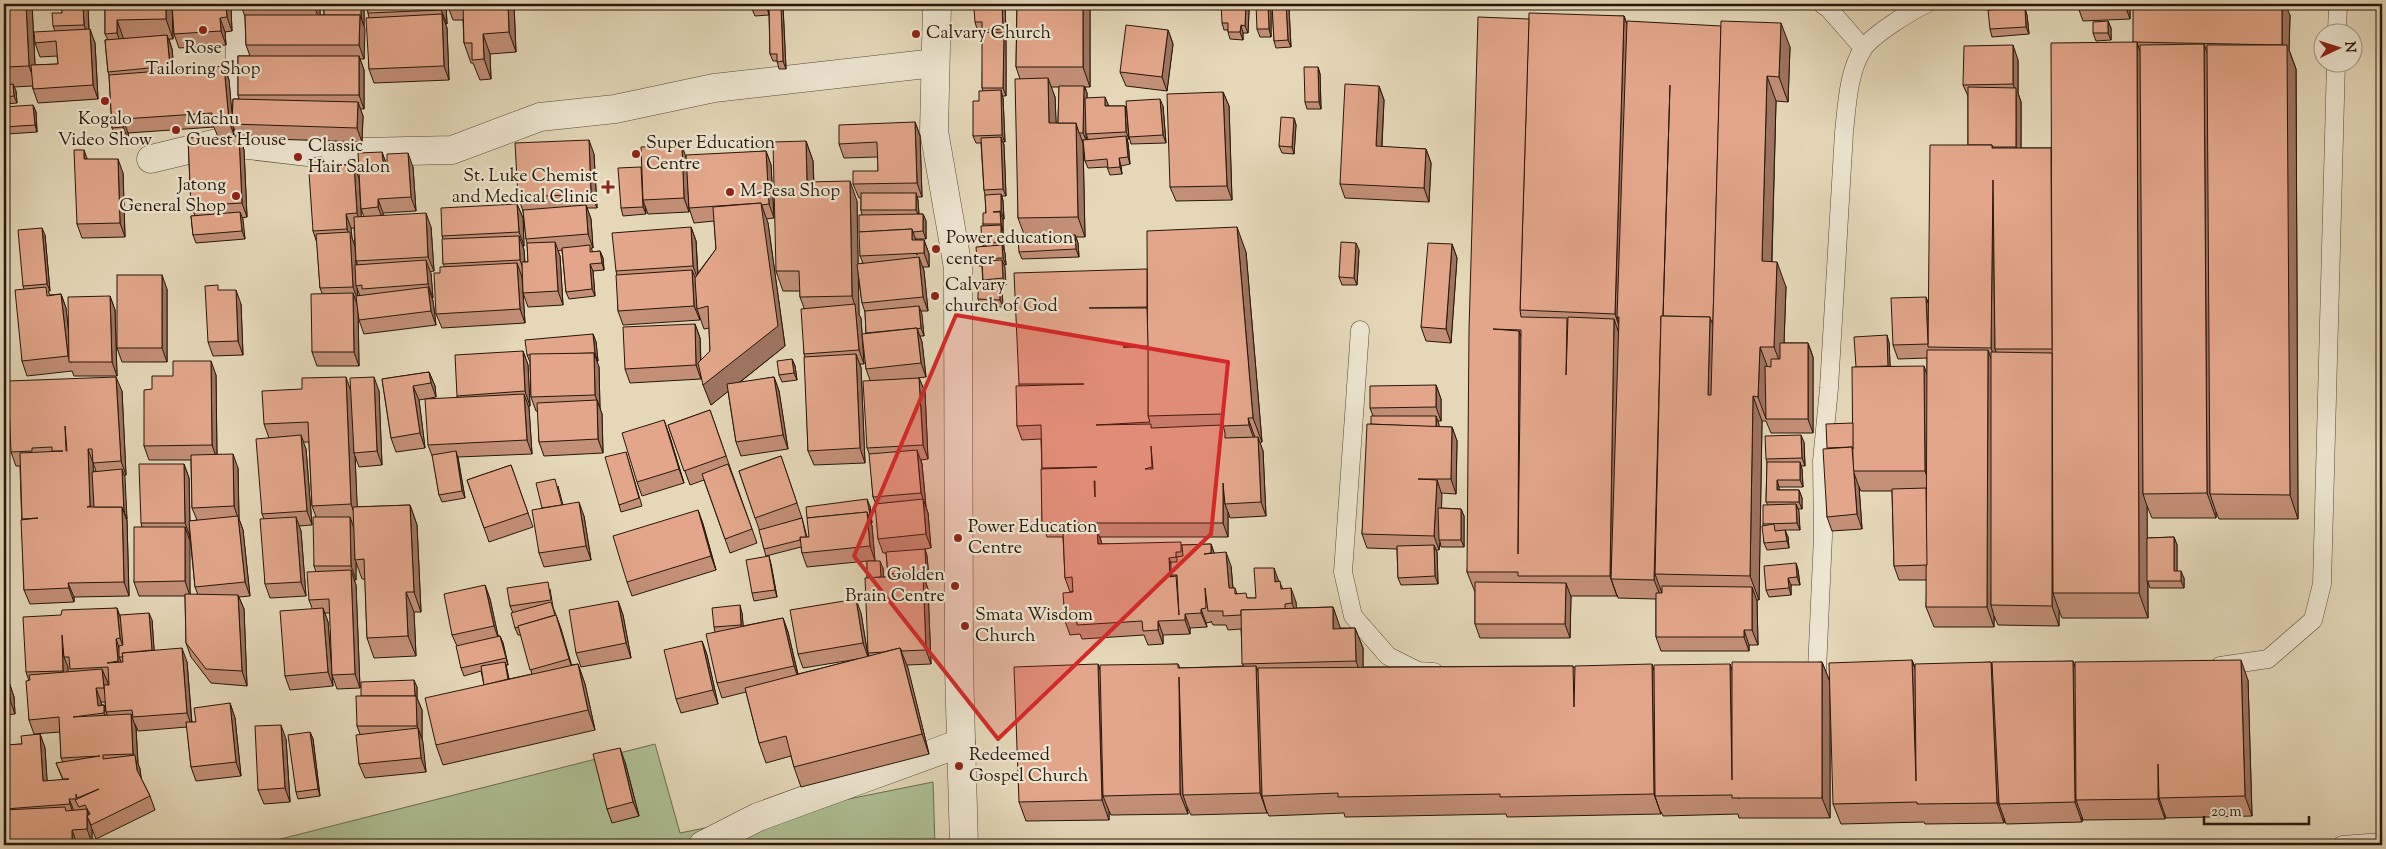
<svg xmlns="http://www.w3.org/2000/svg" width="2386" height="849" viewBox="0 0 2386 849" font-family="'Sorts Mill Goudy',serif">
<style>
.green{fill:#aec094;stroke:#6a6b50}
.lines{fill:none;stroke-linecap:round;stroke-linejoin:round}
.service-casing{stroke:#564636;stroke-width:19}
.minor-casing{stroke:#564636;stroke-width:29}
.service{stroke:#ede6d2;stroke-width:18}
.minor{stroke:#ede6d2;stroke-width:28}
.wall{fill:#c38f77;stroke:#27160b;fill-rule:evenodd}
.shaded-wall{fill:#9f7461;stroke:#27160b}
.building{fill:#e3a68a;stroke:#27160b;fill-rule:evenodd}
.marked{fill:#d62828;fill-opacity:0.2;stroke:#d62828;stroke-width:4;stroke-linejoin:round}
.poi-dot{fill:#8f2418;stroke:#ede6d2;stroke-width:2}
.labels{text-anchor:middle;dominant-baseline:central;stroke-width:4.5;stroke-linejoin:round;paint-order:stroke}
.poi-label{font-size:18px;fill:#27160b;stroke:#ede6d2;text-anchor:start}
</style>
<rect width="100%" height="100%" fill="#e4d8b9"/>
<filter id="stains"><feTurbulence type="fractalNoise" baseFrequency=".004" numOctaves="4"/><feColorMatrix values="0 0 0 0 .2 0 0 0 0 .09 0 0 0 0 .02 0 0 0 .5 -.17"/></filter>
<radialGradient id="worn" r=".72"><stop offset=".6" stop-color="#630" stop-opacity="0"/><stop offset="1" stop-color="#630" stop-opacity=".3"/></radialGradient>
<!-- green -->
<path class="green" d="M655,744L680,833L933,782L935,845H257Z"/>
<g class="lines">
<defs>
<g id="service">
<path d="M1822,4L1829,9L1863,48"/>
<path d="M2337,32L2338,4"/>
<path d="M1360,330L1343,572L1353,616L1388,656L1418,671L1434,672"/>
<path d="M2220,666L2268,659L2313,620L2322,584L2336,62"/>
<path d="M1817,670L1823,536L1822,461L1829,388L1844,132C1847,106 1848,72 1863,49C1872,35 1911,11 1926,4"/>
<path d="M2342,845L2382,842"/>
</g>
<g id="minor">
<path d="M937,4L934,131L958,268L959,669L964,845"/>
<path d="M235,137L240,63V4"/>
<path d="M151,159L221,142L317,153L452,150L540,117L615,109L714,88L935,63"/>
<path d="M703,845L758,817L961,743"/>
</g>
</defs>
<!-- service casing -->
<use href="#service" class="service-casing"/>
<!-- minor casing -->
<use href="#minor" class="minor-casing"/>
<!-- service -->
<use href="#service" class="service"/>
<!-- minor -->
<use href="#minor" class="minor"/>
</g>
<!-- wall -->
<g class="wall">
<path d="M4,4H32L35,65L58,64L57,56L40,57L35,43L55,31L53,26L62,13V4H88L89,29L95,43L98,99L38,103L33,89L32,86L14,87L16,91L17,103L4,104Z"/>
<path d="M105,4H229L231,8L232,31L225,32L226,45L179,48L174,34L172,6L173,39H169L172,49L174,70L224,66L229,80L232,119L233,99H239L238,95V56H250L246,45L245,17L242,8V4H320V15H324V4H364V59H360L364,70V109H360L363,116L362,142L240,138L244,150L247,217L242,218L245,239L196,243L193,235L191,216H195L191,206L188,138L237,136L233,126L234,135L218,137L214,127L128,133L129,141L118,142L112,128L109,75L108,72L105,40H108L105,34Z"/>
<path d="M367,4H446L447,24H445L447,28L449,80L374,83L369,69V18L368,13Z"/>
<path d="M447,4H514L516,52L490,54L491,79L480,80L473,63H471L464,43L463,20H453Z"/>
<path d="M769,4H782L783,6L786,69H779L777,61H773L770,54L769,15L755,16L752,9Z"/>
<path d="M1005,4L1006,36H1005L1006,40V96H1002L1003,98L1005,142H1003L1004,145L1006,196H1002L1003,201L1004,219H1003V231L1004,250L1005,253L1006,265H1004L1006,285L1001,286L1002,288L1003,307L981,306L978,299L983,288L982,266H979L977,259L983,247V224L986,213L985,195L984,190L981,143H976L973,136L979,101L983,91L982,88L983,32L982,29H977L975,22L980,8Z"/>
<path d="M1017,4H1090V87H1085L1087,93V98L1108,104V106H1125L1127,112L1163,106L1166,143L1131,144L1129,137L1128,131L1129,139H1127L1128,143L1130,164L1121,166L1122,174L1110,175L1107,167L1088,168L1085,161L1083,140H1082L1083,143L1085,237H1076L1078,243L1079,257L1022,259L1019,252L1025,237L1018,218L1020,79L1016,67ZM1051,87H1059L1058,123H1056L1055,97ZM1086,123V134L1088,139H1086Z"/>
<path d="M1246,4L1249,11L1248,33H1243V40L1230,39L1228,32V30H1224L1222,23Z"/>
<path d="M1272,4H1287L1289,9L1291,47L1276,48L1274,41Z"/>
<path d="M2078,4H2130V19L2083,21L2078,7Z"/>
<path d="M1268,5L1271,12V37H1260L1257,29Z"/>
<path d="M2027,15L2029,34L1992,37L1990,29Z"/>
<path d="M2290,15L2289,50L2296,69L2298,519H2219L2216,512V518H2152L2147,506V538L2174,537L2177,545V571L2184,578V588H2150L2148,582V618H2062L2059,610V626L1998,625L1994,616V627H1934L1926,607L1927,580H1899L1894,566L1892,491H1861L1859,487L1862,529L1832,531L1827,517V448L1853,423L1856,367L1889,342L1890,366L1927,375V358L1898,359L1893,345L1926,297L1928,303L1968,145V96L1963,85L2018,60V93L2021,102V148H2051L2133,42Z"/>
<path d="M1624,16L1627,24L1790,47L1788,102L1776,101L1772,262L1786,287L1784,343H1808L1813,357V433H1771L1766,421H1762L1759,600H1757L1758,645H1749V651H1661L1656,637V599L1618,598L1617,595V596H1571L1570,638H1480L1475,624V592L1467,572L1529,19Z"/>
<path d="M2108,21L2111,28V40L2096,41L2093,33Z"/>
<path d="M1168,30L1173,44L1167,91L1126,86L1120,72Z"/>
<path d="M1318,67L1320,74L1321,109H1307L1305,102Z"/>
<path d="M1379,86L1384,100L1382,147L1426,149L1431,163L1429,202L1345,198L1340,184Z"/>
<path d="M1223,92L1229,106L1232,200L1176,201L1170,187Z"/>
<path d="M33,105L36,112L37,132L7,134L4,127Z"/>
<path d="M1294,118L1296,125L1294,154L1282,153L1279,146Z"/>
<path d="M915,122L920,136L922,197H917L918,200L919,214H923L926,221V239H915L916,240H924L929,254V267H923L924,271L928,311H921L924,336H920L922,342L926,377L918,378H919L925,392L928,459L921,460L922,464L926,507L928,513L931,548L925,549L927,556L929,578H924L928,589L931,664L907,665L929,754L801,787L794,767L791,756L766,763L759,743L746,692L722,698L717,683L715,632L714,627L742,613L743,626L783,618L788,632L798,674L858,659L803,668L798,654L861,613L868,656H869L868,653L867,561L807,567L802,553L801,547L766,556L764,549L759,529L739,471L781,456L802,518L793,521L802,518L807,537H809L870,506L872,523H871L872,526L875,561H868L883,568V577H890L888,574L886,553H883L878,539L876,504L873,497L870,456L867,448L870,380L866,369V333L865,312L862,303L858,274L859,315L861,318L864,364H860L861,368L865,463L814,465L808,451L805,357L804,354V308L800,297V291H783L776,271L806,141L813,161L814,182L857,201L858,264L863,263L860,256L862,215L861,210V198H859L853,184L878,171V157L844,158L839,144Z"/>
<path d="M766,151L771,165L774,218L766,219L768,223L785,346L739,383L774,377L779,391L788,449L741,456L736,442L728,391L711,405L701,376V379L630,383L625,369L695,324L700,338L701,361L710,351L709,328L704,329L699,315L700,320L623,325L618,311L617,275L616,271L691,227L696,241L698,273L716,249L714,221L694,223L689,208L688,191L689,212L648,214L645,206L646,214L623,216L621,208L642,171L686,157Z"/>
<path d="M382,152L386,163L413,167L416,211L383,213V215L431,227L434,271L430,272L431,274L433,298H432L433,301L436,325L364,334L359,320L358,314L359,366H317L312,352L322,293L320,288L317,243L313,231L322,157L326,166L354,164L359,178L361,206ZM361,209L364,217H361ZM351,228H354L356,261L358,265H356L355,246L352,238ZM357,288L360,296H358Z"/>
<path d="M594,154L597,208H587L591,219L593,248H591L593,252L600,251L603,258L604,270L593,271L595,296L569,299L566,292L562,250L558,251L560,256L563,305L528,307L523,293L525,323L442,328L436,314L440,273L445,267L443,264V239L442,236L517,204L523,218L524,246H523L524,250L525,262H528L527,243L526,239L523,211L518,197Z"/>
<path d="M87,159L123,173L125,237L82,238L77,224Z"/>
<path d="M45,235L50,291H48L50,295L61,294L66,308L68,330L110,296L115,310L117,376H74L72,371L27,376L22,361L24,289L23,286Z"/>
<path d="M1452,244L1457,258L1451,343L1426,341L1421,327Z"/>
<path d="M1359,250L1357,285H1342L1339,277Z"/>
<path d="M1246,252L1262,442L1260,443L1263,451L1266,516L1230,518L1228,512V537H1100L1102,544L1183,545L1211,544L1214,553L1231,566L1233,588H1235L1237,594L1248,598H1256L1279,581L1283,589L1296,602V608L1333,607L1340,628H1355L1363,648V667L1573,666L1575,669L1732,670L1822,662L1830,682V818H1739L1738,814L1663,816L1661,812V814L1507,817L1506,814L1345,817L1344,813L1269,816L1267,812V813L1191,815L1187,807L1188,814L1111,815L1109,811V820L1026,821L1019,802L1100,668L1178,664L1180,668L1243,666L1241,629L1228,630L1226,625H1213L1211,621V622L1206,623L1207,627L1190,628V634L1163,635V644L1148,645L1144,635L1082,639L1080,634L1070,635L1065,621L1073,591L1070,592L1065,578L1063,537H1047L1042,523V469L1041,439L1022,440L1017,426L1019,386V384L1147,269Z"/>
<path d="M167,289V362H122L117,348Z"/>
<path d="M241,304L243,355L213,356L208,342Z"/>
<path d="M593,334L596,342L598,361L597,362L599,367L600,409L602,414L603,453L544,456L539,442L538,411H536L531,397L530,362L527,355Z"/>
<path d="M523,351L528,365L530,406H529V408L532,454L458,457L465,498L442,502L439,495L433,458L428,445L457,397V396Z"/>
<path d="M792,359L795,366L797,380L782,382L779,375Z"/>
<path d="M429,372L435,386L436,397L419,400L425,448L396,452L391,438L382,379Z"/>
<path d="M216,375L217,454L238,468L239,519L243,530L250,596L239,597L244,609L247,686L211,683L191,657L186,643L185,596H139L134,582L142,527L141,523L184,464L189,478L190,521L197,520L192,508L191,460H149L144,446L152,389ZM189,537H190L195,587L198,595H190Z"/>
<path d="M1436,385L1441,399V421H1438L1439,427H1452L1457,441L1456,494L1441,493V508L1461,509L1464,516V547H1441L1440,542L1439,550H1436L1437,552L1438,584L1401,585L1398,578L1397,549L1367,548L1362,534L1371,424L1373,416L1370,408Z"/>
<path d="M351,390L379,391L382,465L359,467L355,456L357,507L410,505L417,525L421,612H414L416,656L374,658L367,638L365,579H362L356,562V580H354L356,585L360,688L337,689L332,675L330,613H325L328,622L333,686L290,690L285,676L312,608L309,600L316,572L314,566L316,517L312,506L309,442H303L306,449L312,525L299,526L301,531L306,596L270,598L265,584L264,519L262,514L269,438L264,424Z"/>
<path d="M122,391L126,475L124,476L127,521L129,596L74,597V602L30,604L24,590L20,466H16L11,452ZM93,463L96,471H93Z"/>
<path d="M710,410L731,470L757,543L730,553L704,480L690,485L668,425Z"/>
<path d="M669,434L684,483L642,496L637,482Z"/>
<path d="M1804,442L1805,466H1801L1802,469L1803,487H1779V490H1799L1802,498V509H1798L1800,530H1785L1788,537L1789,548L1767,550L1764,543L1763,524L1768,505L1766,502L1767,462L1766,459Z"/>
<path d="M626,452L642,506L621,512L619,505Z"/>
<path d="M511,465L533,527L489,542L467,480Z"/>
<path d="M558,486L563,505L584,516L591,560L544,567L539,553L542,508Z"/>
<path d="M698,510L703,524L716,570L632,596L627,582Z"/>
<path d="M1796,563L1798,570L1800,585H1791V595L1769,597L1766,590Z"/>
<path d="M771,564L777,597L754,601L752,593Z"/>
<path d="M485,585L490,599L498,636H500L503,643L508,665H506L509,679L532,674L521,635H518L515,628L513,613L510,606L550,589L553,607L561,629L571,665L578,664L585,684L595,730L443,765L436,745L484,685L481,671L464,676L461,668L457,646L452,635Z"/>
<path d="M618,601L623,615L631,658L581,667L576,653Z"/>
<path d="M117,608L120,617L152,620L154,650L187,662L192,722H196L230,703L235,718L241,776L196,781L191,767L187,727L138,731L135,724H134L136,728L138,764L140,769L141,778L150,796L155,810L96,839L92,829V843L77,844V845H5V810L4,794V683L9,682L14,697L15,714L4,715L6,745L22,744L40,734L45,748L47,781L63,780L56,763L63,762L61,758L60,732L34,734L29,720V681L26,672L61,615ZM101,702H105L106,711L104,705H102Z"/>
<path d="M702,641L707,655L718,704L681,713L676,699Z"/>
<path d="M1912,660L1915,667L1991,662L1992,666L2073,661L2075,666L2248,680L2252,816L2166,818L2165,815V819L2083,820L2082,817V822L2006,824L2004,818V823L1925,824L1924,822L1841,824L1833,804Z"/>
<path d="M417,687V698L422,710V740L426,772L365,778L359,764L360,734L357,726L361,696Z"/>
<path d="M310,732L313,739L320,796L298,799L296,792Z"/>
<path d="M286,739L290,802L264,804L258,790Z"/>
<path d="M625,762L639,816L612,823L607,809Z"/>
</g>
<!-- shaded-wall -->
<g class="shaded-wall">
<path d="M26,4H32L36,86L29,66Z"/>
<path d="M83,4H88L89,39L84,25Z"/>
<path d="M166,4H172L173,39L166,19Z"/>
<path d="M226,4H229L231,8L232,31L227,17Z"/>
<path d="M315,4H320V22L315,8Z"/>
<path d="M361,4H364V26L361,19Z"/>
<path d="M441,4H446L447,24L441,10Z"/>
<path d="M508,4H514L516,52L509,32Z"/>
<path d="M766,4H768L769,15L767,8Z"/>
<path d="M781,4H782L783,6L786,69L783,61Z"/>
<path d="M1002,4H1005L1006,36L1003,29Z"/>
<path d="M1083,4H1090V87L1083,67Z"/>
<path d="M1246,4L1249,11L1248,33L1245,26Z"/>
<path d="M1286,4L1289,9L1291,47L1288,40Z"/>
<path d="M2125,4H2130V19L2125,5Z"/>
<path d="M2282,4H2285L2290,15L2289,50L2296,69L2298,519L2290,495L2282,45Z"/>
<path d="M1268,5L1271,12V37L1269,29Z"/>
<path d="M2025,8L2027,15L2029,34L2026,27Z"/>
<path d="M442,14L447,28L449,80L444,66Z"/>
<path d="M360,15L365,29L364,59L359,45Z"/>
<path d="M1624,16L1633,41L1619,317H1617L1624,336L1623,338L1615,314Z"/>
<path d="M220,18L225,32L226,45L221,31Z"/>
<path d="M117,20L124,40V53L117,33Z"/>
<path d="M2108,21L2111,28V40L2108,33Z"/>
<path d="M1781,23L1790,47L1788,102L1779,77Z"/>
<path d="M1241,25L1243,33V40L1240,32Z"/>
<path d="M90,29L95,43L98,99L93,85Z"/>
<path d="M1168,30L1173,44L1167,91L1162,77Z"/>
<path d="M1004,33L1006,40V96L1003,88Z"/>
<path d="M483,34L490,54L491,79L484,59Z"/>
<path d="M167,35L172,49L175,80L170,66Z"/>
<path d="M2137,42L2145,67L2143,494L2147,506L2148,618L2139,593Z"/>
<path d="M2204,44L2213,69L2210,494L2216,512V518L2207,493Z"/>
<path d="M2013,45L2018,60V93L2021,102V161L2016,147V93L2013,84Z"/>
<path d="M359,56L364,70V109L359,95Z"/>
<path d="M224,66L229,80L234,135L229,121Z"/>
<path d="M1318,67L1320,74L1321,109L1319,102Z"/>
<path d="M1767,76L1776,101L1771,286L1762,261Z"/>
<path d="M1048,78L1055,97L1057,143L1049,123Z"/>
<path d="M13,84L16,91L17,103L14,96Z"/>
<path d="M1084,86L1087,93L1086,140L1083,133Z"/>
<path d="M1379,86L1384,100L1381,160L1376,146Z"/>
<path d="M1001,90L1003,98L1005,142L1002,135Z"/>
<path d="M1223,92L1229,106L1232,200L1227,186Z"/>
<path d="M1105,97L1108,104V114L1105,106Z"/>
<path d="M1160,99L1163,106L1166,143L1163,135Z"/>
<path d="M358,102L363,116L362,142L357,128Z"/>
<path d="M33,105L36,112L37,132L35,125Z"/>
<path d="M1125,106L1127,113L1129,139L1126,132Z"/>
<path d="M1294,118L1296,125L1294,154L1292,147Z"/>
<path d="M123,119L128,133L129,141L123,127Z"/>
<path d="M915,122L920,136L922,197L917,183Z"/>
<path d="M1076,123L1083,143L1085,237L1078,217Z"/>
<path d="M239,136L244,150L247,217L242,203Z"/>
<path d="M1126,136L1128,143L1130,164L1128,157Z"/>
<path d="M1001,137L1004,145L1006,196L1003,189Z"/>
<path d="M589,140L594,154L597,208L591,194Z"/>
<path d="M806,141L813,161L814,202L807,182Z"/>
<path d="M682,146L687,160L689,212L684,198Z"/>
<path d="M1426,149L1431,163L1429,202L1424,188Z"/>
<path d="M84,150L89,164L84,159Z"/>
<path d="M766,151L771,165L774,218L769,204Z"/>
<path d="M382,152L387,166L383,162Z"/>
<path d="M408,153L413,167L416,211L411,197Z"/>
<path d="M322,157L327,171L323,167Z"/>
<path d="M1119,158L1121,166L1122,174L1120,167Z"/>
<path d="M118,159L123,173L125,237L120,223Z"/>
<path d="M354,164L359,178L362,227L357,213Z"/>
<path d="M641,167L643,174V200L645,206L646,214L643,207Z"/>
<path d="M1993,180L1995,349L1998,356V368L1991,348Z"/>
<path d="M850,181L857,201L859,315L861,318L864,364L859,350L855,306L852,296Z"/>
<path d="M916,193L918,200L919,217L916,210Z"/>
<path d="M1001,194L1003,201L1004,219L1001,211Z"/>
<path d="M378,199L383,213V221L378,207Z"/>
<path d="M761,203L768,223L785,346L711,405L703,385Z"/>
<path d="M517,204L523,218L524,246L519,232Z"/>
<path d="M586,205L591,219L593,248L588,234Z"/>
<path d="M240,212L243,219L245,239L242,231Z"/>
<path d="M1000,212L1003,220V231L1001,224Z"/>
<path d="M426,213L431,227L434,271L428,257Z"/>
<path d="M346,214L351,228L352,238L355,246L357,286H356L357,288L358,301L353,287L350,237L347,229Z"/>
<path d="M923,214L926,221V239L923,231Z"/>
<path d="M1001,225L1003,232L1004,250L1001,242Z"/>
<path d="M691,227L696,241L698,280L693,266Z"/>
<path d="M1237,227L1246,252L1262,442L1253,418Z"/>
<path d="M42,228L45,235L50,291L47,284Z"/>
<path d="M912,229L917,243V255L912,240Z"/>
<path d="M1075,235L1078,243L1079,257L1076,249Z"/>
<path d="M519,236L524,250L525,274L520,260Z"/>
<path d="M924,240L929,254V267L924,253Z"/>
<path d="M555,242L560,256L563,305L558,291Z"/>
<path d="M1356,243L1359,250L1357,285L1354,278Z"/>
<path d="M1452,244L1457,258L1451,343L1446,329Z"/>
<path d="M1002,245L1005,253L1006,265L1003,258Z"/>
<path d="M600,251L603,258L604,270L602,263Z"/>
<path d="M919,257L924,271L928,311L923,297Z"/>
<path d="M426,260L431,274L433,298L428,284Z"/>
<path d="M1002,260L1005,267L1006,285L1003,278Z"/>
<path d="M1777,262L1786,287L1783,371L1774,347Z"/>
<path d="M517,263L522,277L525,323L520,309Z"/>
<path d="M590,264L593,271L595,296L592,289Z"/>
<path d="M692,270L698,284L697,309L699,315L700,320L694,306Z"/>
<path d="M162,275L167,289V362L162,348Z"/>
<path d="M999,281L1002,288L1003,307L1000,300Z"/>
<path d="M428,287L433,301L436,325L431,311Z"/>
<path d="M236,290L241,304L243,355L238,341Z"/>
<path d="M353,293L358,307L359,366L354,352Z"/>
<path d="M61,294L66,308L72,362H70L68,356Z"/>
<path d="M110,296L115,310L117,376L112,362Z"/>
<path d="M1926,297L1931,311L1928,344Z"/>
<path d="M919,306L922,314L924,336L921,328Z"/>
<path d="M1710,317L1719,341L1717,420L1708,395Z"/>
<path d="M1614,319L1621,339L1611,579L1617,596L1610,576Z"/>
<path d="M695,324L700,338L701,379L696,365Z"/>
<path d="M917,328L922,342L926,377L921,363Z"/>
<path d="M1519,331L1526,351L1518,554Z"/>
<path d="M593,334L596,342L598,361L595,354Z"/>
<path d="M1887,335L1889,342L1891,384L1888,377Z"/>
<path d="M1670,338L1655,574L1662,593V600L1654,580Z"/>
<path d="M1808,343L1813,357V433L1808,419Z"/>
<path d="M1760,347L1769,371L1766,419L1758,397Z"/>
<path d="M1988,350L1995,370L1991,605L1994,616V627L1987,607Z"/>
<path d="M523,351L528,365L530,406L525,391Z"/>
<path d="M594,353L599,367L600,409L595,395Z"/>
<path d="M2052,353L2053,593L2059,610V626L2052,606Z"/>
<path d="M856,354L861,368L865,463L860,448Z"/>
<path d="M792,359L795,366L797,380L794,373Z"/>
<path d="M211,361L216,375L217,459L212,445Z"/>
<path d="M1924,366L1931,386L1932,491L1925,471Z"/>
<path d="M429,372L435,386L436,397L431,383Z"/>
<path d="M116,377L122,391L126,475L121,461Z"/>
<path d="M346,377L353,397L354,453L355,456L358,524L351,504Z"/>
<path d="M374,377L379,391L382,465L377,451Z"/>
<path d="M774,377L779,391L788,449L783,435Z"/>
<path d="M919,378L925,392L928,459L923,445Z"/>
<path d="M1436,385L1441,399V421L1436,407Z"/>
<path d="M413,386L419,400L425,448L420,433Z"/>
<path d="M524,394L529,408L532,454L527,440Z"/>
<path d="M1753,396L1762,421L1759,600L1750,576Z"/>
<path d="M597,400L602,414L603,453L598,439Z"/>
<path d="M1436,416L1439,424V440L1436,432Z"/>
<path d="M1248,418L1257,443L1258,450L1249,425Z"/>
<path d="M664,420L669,434L684,483L679,469Z"/>
<path d="M1452,427L1457,441L1456,494L1451,479Z"/>
<path d="M301,435L306,449L312,525L307,511Z"/>
<path d="M1801,435L1804,442L1805,466L1802,458Z"/>
<path d="M1258,437L1263,451L1266,516L1261,502Z"/>
<path d="M88,449L93,463L95,513L90,506Z"/>
<path d="M917,450L922,464L926,507L921,493Z"/>
<path d="M456,451L458,459L465,498L462,491Z"/>
<path d="M233,454L238,468L239,519L243,530L250,596L245,582L238,518L234,506Z"/>
<path d="M1800,462L1802,469L1803,487L1800,480Z"/>
<path d="M184,464L189,478L190,537L185,523Z"/>
<path d="M122,469L125,477L127,519L124,512Z"/>
<path d="M1854,473L1859,487L1862,529L1857,514Z"/>
<path d="M1437,480L1442,495L1440,540H1439L1440,542L1439,550L1434,536Z"/>
<path d="M1777,480L1779,487V497L1777,490Z"/>
<path d="M1223,483L1225,504L1228,512V537L1223,523Z"/>
<path d="M1799,490L1802,498V509L1799,502Z"/>
<path d="M867,499L870,506L872,523L870,515Z"/>
<path d="M923,499L928,513L931,548L926,534Z"/>
<path d="M579,502L584,516L591,560L586,546Z"/>
<path d="M1796,504L1799,511L1800,530L1797,523Z"/>
<path d="M410,505L417,525L421,612L414,592Z"/>
<path d="M122,507L127,521L129,596L124,582Z"/>
<path d="M1461,509L1464,516V547L1461,540Z"/>
<path d="M698,510L703,524L716,570L711,556Z"/>
<path d="M867,512L872,526L875,561L870,546Z"/>
<path d="M296,517L301,531L306,596L301,582Z"/>
<path d="M350,517L355,531V560L356,562V580L351,566Z"/>
<path d="M185,527L190,541V596L185,581Z"/>
<path d="M1097,530L1102,544H1098Z"/>
<path d="M1785,530L1788,537L1789,548L1787,541Z"/>
<path d="M2174,537L2177,545V578L2174,571Z"/>
<path d="M1211,544L1216,558L1211,553Z"/>
<path d="M1434,545L1437,552L1438,584L1435,576Z"/>
<path d="M925,549L927,556L929,578L926,571Z"/>
<path d="M1226,552L1231,566L1234,602L1229,588Z"/>
<path d="M769,556L771,564L777,597L775,590Z"/>
<path d="M1169,558L1174,572L1171,575L1175,584L1170,577Z"/>
<path d="M880,561L883,568L884,587L881,580Z"/>
<path d="M1796,563L1798,570L1800,585L1797,577Z"/>
<path d="M1274,568L1279,582H1275Z"/>
<path d="M351,570L356,585L360,688L355,674Z"/>
<path d="M2181,571L2184,578V588L2181,581Z"/>
<path d="M923,575L928,589L931,664L926,650Z"/>
<path d="M1788,578L1791,585V595L1789,588Z"/>
<path d="M68,583L74,597V602L69,588Z"/>
<path d="M1566,583L1571,597L1570,638L1565,624Z"/>
<path d="M485,585L490,599L499,640L494,626Z"/>
<path d="M1752,587L1757,601L1758,645L1752,630Z"/>
<path d="M1291,588L1296,602L1297,617L1292,603Z"/>
<path d="M406,592L414,612L416,656L408,636Z"/>
<path d="M238,595L244,609L247,686L242,671Z"/>
<path d="M856,599L861,613L868,657L863,643Z"/>
<path d="M618,601L623,615L631,658L626,643Z"/>
<path d="M740,605L742,613L744,633L741,625Z"/>
<path d="M1333,607L1340,627L1341,648L1333,629Z"/>
<path d="M117,608L122,622L125,652L120,638Z"/>
<path d="M323,608L328,622L333,686L328,672Z"/>
<path d="M1201,609L1206,623L1207,627L1201,613Z"/>
<path d="M149,613L152,620L155,663L152,656Z"/>
<path d="M1185,614L1190,628V634L1185,620Z"/>
<path d="M556,615L561,629L574,673L569,659Z"/>
<path d="M783,618L788,632L799,680L794,666Z"/>
<path d="M1158,621L1163,635V644L1158,630Z"/>
<path d="M1355,628L1363,648V681L1356,661Z"/>
<path d="M1744,630L1749,645V651L1744,637Z"/>
<path d="M62,635L64,657L68,667V685L63,671Z"/>
<path d="M500,636L503,643L508,665L506,658Z"/>
<path d="M116,639L121,653L119,657L122,664L123,675L118,661Z"/>
<path d="M702,641L707,655L718,704L713,690Z"/>
<path d="M182,648L187,662L192,727L187,713Z"/>
<path d="M900,648L908,668L929,754L922,734Z"/>
<path d="M1912,660L1919,680L1916,781Z"/>
<path d="M2241,660L2248,680L2252,816L2245,796Z"/>
<path d="M2073,661L2080,681L2076,800L2082,817V822L2075,802Z"/>
<path d="M505,662L507,669L511,691L509,684Z"/>
<path d="M1822,662L1830,682V818L1822,798Z"/>
<path d="M1991,662L1998,682L1999,804L2004,818V823L1997,803Z"/>
<path d="M578,664L585,684L595,730L588,710Z"/>
<path d="M1098,664L1106,684L1103,796L1109,811V820L1102,800Z"/>
<path d="M1652,664L1659,684L1655,796L1661,814L1654,794Z"/>
<path d="M1730,664L1737,684L1739,799L1732,780Z"/>
<path d="M1256,666L1264,686L1262,796L1267,813L1260,793Z"/>
<path d="M102,669L108,683L109,702L104,688Z"/>
<path d="M1179,677L1183,795L1187,807L1188,814L1180,794Z"/>
<path d="M414,680L417,687V698L422,710V740L417,726Z"/>
<path d="M9,682L14,697L15,714L10,700Z"/>
<path d="M96,688L101,702L102,714L98,706Z"/>
<path d="M230,703L235,718L241,776L236,762Z"/>
<path d="M104,705L109,720V727L104,713Z"/>
<path d="M4,714V715L6,751L4,745Z"/>
<path d="M131,714L136,728L138,764L140,769L142,784L137,770L136,761L133,754Z"/>
<path d="M281,725L286,739L290,802L285,788Z"/>
<path d="M418,728L423,742L426,772L421,758Z"/>
<path d="M310,732L313,739L320,796L318,789Z"/>
<path d="M40,734L45,748L48,795L43,781Z"/>
<path d="M620,748L625,762L639,816L633,802Z"/>
<path d="M2158,764L2159,798L2165,815V819L2158,799Z"/>
<path d="M69,799L75,813V819L70,804Z"/>
<path d="M87,809L92,823L87,816L92,829V843L87,829Z"/>
<path d="M72,830L77,844V845H74L72,841Z"/>
</g>
<!-- building -->
<g class="building">
<path d="M4,4H26L29,66L4,67Z"/>
<path d="M62,4H83L84,25L53,26L52,13H62Z"/>
<path d="M105,4H166V19L117,20V33L105,34Z"/>
<path d="M172,4H226L227,17L220,18L221,31L174,34Z"/>
<rect x="242" y="4" width="73" height="4"/>
<path d="M324,4H361V19L360,15H324Z"/>
<path d="M367,4H441V10L368,13Z"/>
<path d="M463,4H508L509,32L483,34L484,59L472,60V43H464Z"/>
<path d="M752,4H766L767,8L752,9Z"/>
<path d="M769,4H781L783,61L777,62V54H770Z"/>
<path d="M980,4H1002L1003,29L982,30V22H975L974,9L980,8Z"/>
<path d="M1017,4H1083V67H1016Z"/>
<path d="M1221,4H1246L1245,26L1241,25L1240,32H1228V23H1222Z"/>
<path d="M1272,4H1286L1288,40L1274,41Z"/>
<path d="M2078,4H2125V5L2078,7Z"/>
<path d="M2133,4H2282V45L2133,42Z"/>
<path d="M1256,5H1268L1269,29H1257Z"/>
<path d="M2025,8L2026,27L1990,29L1988,10Z"/>
<path d="M1529,13L1624,16L1615,314L1520,310Z"/>
<path d="M442,14L444,66L369,69L366,18Z"/>
<path d="M245,15H360L359,45H246Z"/>
<path d="M1478,17L1529,19L1520,310L1521,317L1567,318L1566,375L1568,317L1614,319L1610,576H1518V572H1467L1469,330ZM1493,329L1521,330L1518,554L1519,331Z"/>
<path d="M1627,21L1721,26L1713,321H1711L1710,317L1663,316L1670,85L1663,316H1661L1654,580L1611,579L1619,317H1617Z"/>
<path d="M1721,21L1781,23L1779,77L1767,76L1762,261L1777,262L1774,347H1760L1758,397L1753,396L1750,576L1655,574L1661,316L1710,317L1708,395H1711Z"/>
<path d="M2108,21V33H2093V22Z"/>
<path d="M1126,25L1168,30L1162,77L1120,72Z"/>
<path d="M90,29L93,85L33,89L31,65L58,64L56,41L35,43L34,32Z"/>
<path d="M982,32L1004,33L1003,88H982Z"/>
<path d="M167,35L170,66L108,72L105,40Z"/>
<path d="M2137,42L2139,593H2053L2051,43Z"/>
<path d="M2204,44L2207,493L2143,494L2140,45Z"/>
<path d="M2013,45V84L1963,85L1964,46Z"/>
<path d="M2207,45H2287L2290,495L2210,494Z"/>
<rect x="238" y="56" width="121" height="39"/>
<path d="M224,66L229,121L212,123V113L123,119V127L112,128L109,75Z"/>
<path d="M1304,67H1318L1319,102H1305Z"/>
<path d="M1048,78L1049,123H1076L1078,217L1018,218L1015,79Z"/>
<path d="M13,84L14,96L4,97V85Z"/>
<path d="M1345,84L1379,86L1376,146L1426,149L1424,188L1340,184Z"/>
<path d="M1059,86H1084L1083,133H1079L1076,123H1058Z"/>
<path d="M1968,87L2016,88V147H1992V145H1968Z"/>
<path d="M1001,90L1002,135L973,136V101H979V91Z"/>
<path d="M1223,92L1227,186L1170,187L1167,94Z"/>
<path d="M1105,97V106H1125L1126,132L1086,134L1085,98Z"/>
<path d="M233,99L358,102L357,128L232,124Z"/>
<path d="M1160,99L1163,135L1129,137L1126,101Z"/>
<path d="M33,105L35,125L4,127V107Z"/>
<path d="M1281,117L1294,118L1292,147L1279,146Z"/>
<path d="M915,122L917,183L853,184V171H878L877,142L839,144V125Z"/>
<path d="M239,136L242,203L191,206L188,138Z"/>
<path d="M1126,136L1128,157L1119,158L1120,167L1108,168L1107,159L1085,161L1083,140Z"/>
<path d="M1001,137L1003,189L984,190L981,138Z"/>
<path d="M589,140L591,194L518,197L515,143Z"/>
<path d="M806,141L807,182L850,181L852,296L800,297L799,271H776L773,142Z"/>
<path d="M1930,145H1992V148H2051L2052,349H1995L1993,180L1991,348L1928,347Z"/>
<path d="M682,146L684,198L643,200L641,147Z"/>
<path d="M74,150H84V159H118L120,223L77,224Z"/>
<path d="M766,151L769,204L761,205V203L689,208L686,155Z"/>
<path d="M382,152L383,162L387,163V154L408,153L411,197L378,199V207L361,209L358,153Z"/>
<path d="M322,157L323,167L354,164L357,213L346,214L347,229L313,231L308,158Z"/>
<path d="M641,167L643,207L621,208L618,168Z"/>
<rect x="861" y="193" width="55" height="17"/>
<path d="M1001,194V211L993,212H1000L1001,224H983V213H986L985,195Z"/>
<path d="M761,203L778,326L703,385L698,363L710,351L708,306L697,309L695,278L716,249L713,207Z"/>
<path d="M517,204L519,232L442,236L441,208Z"/>
<path d="M586,205L588,234L526,239L523,210Z"/>
<path d="M240,212L242,231L193,235L191,216Z"/>
<path d="M426,213L428,257L356,261L354,217Z"/>
<path d="M923,214V231L913,232L912,229L859,232V215Z"/>
<path d="M1001,225V242L987,243V245H982L981,226Z"/>
<path d="M691,227L693,266L616,271L612,233Z"/>
<path d="M1237,227L1253,418H1248L1249,425L1223,426L1222,414L1148,416L1147,231Z"/>
<path d="M42,228L47,284L23,286L18,230Z"/>
<path d="M912,229V240H924V253L860,256L859,232Z"/>
<path d="M350,232L353,287L320,288L316,234Z"/>
<path d="M1075,235L1076,249L1019,252L1018,238Z"/>
<path d="M519,236L520,260L443,264L442,239Z"/>
<path d="M555,242L558,291L523,293L522,262H528L527,243Z"/>
<path d="M1341,242L1356,243L1354,278L1339,277Z"/>
<path d="M1428,243L1452,244L1446,329L1421,327Z"/>
<path d="M590,245V252L600,251L602,263L590,264L592,289L566,292L562,248Z"/>
<path d="M1002,245L1003,258L977,259L976,247Z"/>
<path d="M919,257L923,297L862,303L857,264Z"/>
<path d="M426,260L428,284L362,289V285L356,286L355,265Z"/>
<path d="M1002,260L1003,278L983,280L982,261Z"/>
<path d="M517,263L520,309L436,314L434,273H440V267Z"/>
<path d="M1147,269V307L1089,308H1147L1148,346L1123,347H1148V416L1150,422L1096,425L1151,424V428L1223,425L1225,433V438L1258,437L1261,502L1225,504L1223,483V523H1042L1041,469L1097,467L1042,468L1041,425L1017,426L1016,386L1084,384H1019L1014,273ZM1151,446L1153,469H1145L1152,467ZM1094,481H1095V497Z"/>
<path d="M692,270L694,306L618,311L616,275Z"/>
<rect x="117" y="275" width="45" height="73"/>
<path d="M999,281L1000,300L978,299V289L983,288V282Z"/>
<path d="M218,285V290H236L238,341L208,342L205,286Z"/>
<path d="M46,287L47,296L61,294L68,356L22,361L15,290Z"/>
<path d="M428,287L431,311L359,320L356,296Z"/>
<path d="M353,293L354,352H312L311,294Z"/>
<path d="M110,296L112,362H69L68,297Z"/>
<path d="M1926,297L1928,344L1893,345L1891,298Z"/>
<path d="M855,304L859,350L804,354L801,309Z"/>
<path d="M919,306L921,328L917,329V328L866,333L865,311Z"/>
<path d="M695,324L696,365L625,369L623,327Z"/>
<path d="M917,328L921,363L866,369L862,334Z"/>
<path d="M593,334L595,354H594V353L527,355L525,340Z"/>
<path d="M1887,335L1888,366L1856,367L1854,337Z"/>
<path d="M1780,343H1808V419H1766L1765,366L1771,367V359H1780Z"/>
<path d="M1927,350H1988L1987,607H1926Z"/>
<path d="M523,351L525,391L457,396L455,355Z"/>
<path d="M1991,352L2052,353V606L1991,605Z"/>
<path d="M594,353L595,395L531,397L530,354Z"/>
<path d="M856,354L860,448L808,451L804,357Z"/>
<path d="M792,359L794,373L779,375L777,361Z"/>
<path d="M173,361H211L212,445L144,446V390L152,389V376H173Z"/>
<path d="M1924,366L1925,471H1853L1852,367Z"/>
<path d="M429,372L431,383L413,386L420,433L391,438L382,379Z"/>
<path d="M116,377L121,461L93,463L92,449H88L90,506L87,507H122L124,582L68,583L69,588L24,590L21,520L38,518L22,519L20,453L63,451H52V447L32,448V451L11,452L8,381ZM65,426L67,451H66Z"/>
<path d="M346,377L351,504L312,506L308,422L264,424L262,391L302,389V378Z"/>
<path d="M374,377L377,451L354,453L350,378Z"/>
<path d="M774,377L783,435L736,442L727,384Z"/>
<path d="M919,378L923,445L867,448L863,381Z"/>
<path d="M1436,385V407L1370,408V386Z"/>
<path d="M524,394L527,440L428,445L425,399Z"/>
<path d="M597,400L598,439L539,442L537,403Z"/>
<path d="M710,410L726,456L684,471L668,425Z"/>
<path d="M1371,416H1436V427L1371,424Z"/>
<path d="M664,420L679,469L637,482L622,433Z"/>
<path d="M1853,423V449L1852,447L1827,448L1826,424Z"/>
<path d="M1367,424L1452,427L1451,479H1418L1437,480L1434,536L1362,534Z"/>
<path d="M301,435L307,511L262,514L256,439Z"/>
<path d="M1801,435L1802,458L1766,459L1765,436Z"/>
<path d="M1852,447L1857,514L1827,517L1823,449Z"/>
<path d="M917,450L921,493L873,497L869,454Z"/>
<path d="M456,451L462,491L439,495L432,455Z"/>
<path d="M626,452L639,498L619,505L605,457Z"/>
<path d="M233,454L234,506L192,508L191,455Z"/>
<path d="M781,456L797,503L755,518L739,471Z"/>
<path d="M1767,462H1800V480H1777V490H1799V502H1766Z"/>
<path d="M139,464H184L185,523H141Z"/>
<path d="M728,464L752,529L725,539L702,474Z"/>
<path d="M511,465L528,513L484,528L467,480Z"/>
<path d="M122,469L124,512L122,507H94L92,472Z"/>
<path d="M555,479L562,505L542,508L536,483Z"/>
<path d="M1926,488L1927,565L1894,566L1892,489Z"/>
<path d="M867,499L870,515H868L867,512L807,518L806,507Z"/>
<path d="M923,499L926,534L878,539L875,504Z"/>
<path d="M579,502L586,546L539,553L532,510Z"/>
<path d="M1796,504L1797,523L1763,524V505Z"/>
<path d="M410,505L414,592H406L408,636L367,638L364,559L355,560L353,507Z"/>
<path d="M1438,508L1461,509V540H1439Z"/>
<path d="M698,510L711,556L627,582L613,536Z"/>
<path d="M867,512L870,546L802,553L800,537H809L807,518Z"/>
<path d="M238,516L245,582L195,587L189,521Z"/>
<path d="M296,517L301,582L265,584L260,519Z"/>
<path d="M313,517H350L351,566H314Z"/>
<path d="M802,518L806,537H800V540L764,549L759,530Z"/>
<path d="M1774,524L1775,531L1785,530L1787,541L1764,543L1762,526Z"/>
<path d="M134,527H185V581L134,582Z"/>
<path d="M1097,530L1098,544L1181,542V552H1176V557L1183,556L1182,545L1211,544V553L1204,554L1226,552L1229,588H1235V594L1246,593L1247,598H1256L1254,568H1274L1275,582L1280,581L1281,589L1291,588L1292,603L1285,604V609L1241,610V615L1223,616V611H1208L1205,588L1206,608L1201,609V613L1185,614V620L1158,621V630L1143,631L1142,621L1077,625V620L1065,621L1063,593L1073,592L1072,577L1065,578L1063,531ZM1177,557V562H1171V575H1177L1179,615L1176,576L1170,577L1169,558Z"/>
<path d="M2174,537V571H2181V581H2147V538Z"/>
<path d="M1434,545L1435,576L1398,578L1397,546Z"/>
<path d="M925,549L926,571L888,574L886,552Z"/>
<path d="M769,556L775,590L752,593L746,560Z"/>
<path d="M867,561H880L881,577L867,578Z"/>
<path d="M1796,563L1797,577L1788,578L1789,588L1766,590L1764,566Z"/>
<path d="M351,570L355,674L332,675L329,599L309,600L307,572Z"/>
<path d="M923,575L926,650L902,651L900,648L883,652L868,653L865,578Z"/>
<path d="M548,582L551,600L510,606L507,588Z"/>
<path d="M1475,582L1566,583L1565,624H1475Z"/>
<path d="M485,585L494,626L452,635L444,594Z"/>
<path d="M1662,586L1752,587V630H1744V637H1656V593H1662Z"/>
<path d="M185,594L238,595L242,671L206,669L186,643Z"/>
<path d="M856,599L863,643L798,654L790,610Z"/>
<path d="M618,601L626,643L576,653L569,610Z"/>
<path d="M551,602L555,615L518,626L519,627L515,628L511,613Z"/>
<path d="M740,605L741,625L714,627L712,608Z"/>
<path d="M1333,607V629L1355,628L1356,661L1242,664L1241,610Z"/>
<path d="M117,608L120,638L116,639L118,661L107,663L123,662L122,653L182,648L187,713L133,717L132,710L106,712L104,685H109L108,667L70,669L69,657H64L62,635L63,671L26,672L23,617L61,615L62,610Z"/>
<path d="M323,608L328,672L285,676L280,611Z"/>
<path d="M149,613L152,650L122,653L123,657H119V646L123,645L120,615Z"/>
<path d="M556,615L569,659L530,670L518,626Z"/>
<path d="M783,618L794,666L717,683L706,634Z"/>
<path d="M500,636L506,658L461,668L456,646Z"/>
<path d="M702,641L713,690L676,699L664,650Z"/>
<path d="M900,648L922,734L794,767L786,736L759,743L745,688Z"/>
<path d="M1912,660L1916,781L1915,664L1991,662L1997,803L1917,804V802L1833,804L1829,663Z"/>
<path d="M2241,660L2245,796L2159,798L2158,764V799L2076,800L2075,662Z"/>
<path d="M2073,661L2075,802L1999,804L1992,662Z"/>
<path d="M505,662L508,679L484,685L481,666Z"/>
<path d="M1732,662H1822V798H1732V795L1655,796L1654,665L1730,664L1732,780Z"/>
<path d="M578,664L588,710L436,745L425,698Z"/>
<path d="M1098,664L1102,800L1019,802L1014,667Z"/>
<path d="M1178,664V668L1256,666L1260,793L1183,795L1179,677L1180,794L1103,796L1100,665Z"/>
<path d="M1652,664L1654,794L1500,797V794L1338,797V793L1262,796L1258,668L1573,666L1574,707L1575,666Z"/>
<path d="M102,669L104,688H96L98,706L104,705V713L73,717L131,714L133,754L103,755V759L135,755L137,770L150,796L91,825L87,816L90,814L85,805L79,807L75,800L99,789L77,798L76,794V799H69L70,804L5,809L4,794V745L22,744L21,736L40,734L43,781L69,779H63L56,763L100,756L61,758L59,717L29,720L26,681L30,680L29,675Z"/>
<path d="M414,680L415,696H361V682Z"/>
<path d="M9,682L10,700H4V683Z"/>
<path d="M356,696H416L417,726H357Z"/>
<path d="M230,703L236,762L191,767L186,722H196L194,708Z"/>
<path d="M281,725L285,788L258,790L255,726Z"/>
<path d="M418,728L421,758L359,764L356,735Z"/>
<path d="M310,732L318,789L296,792L288,735Z"/>
<path d="M620,748L633,802L607,809L593,754Z"/>
<path d="M65,807L66,811L87,809V829L72,830V841L4,845V810Z"/>
<path d="M141,842V845H126V843Z"/>
</g>
<!-- marked area -->
<path class="marked" d="M956,315L1228,362L1211,534L998,739L854,556Z"/>
<!-- markers -->
<g class="poi-dot">
<circle cx="203" cy="30" r="5"/>
<circle cx="916" cy="34" r="5"/>
<circle cx="105" cy="101" r="5"/>
<circle cx="176" cy="130" r="5"/>
<circle cx="636" cy="154" r="5"/>
<circle cx="298" cy="157" r="5"/>
<path d="M605.5 179.5h5v5h5v5h-5v5h-5v-5h-5v-5h5z"/>
<circle cx="730" cy="192" r="5"/>
<circle cx="236" cy="196" r="5"/>
<circle cx="936" cy="249" r="5"/>
<circle cx="935" cy="296" r="5"/>
<circle cx="958" cy="538" r="5"/>
<circle cx="955" cy="586" r="5"/>
<circle cx="965" cy="626" r="5"/>
<circle cx="959" cy="766" r="5"/>
</g>
<g class="labels">
<!-- poi labels -->
<g class="poi-label">
<text x="926" y="34">Calvary Church</text>
<text x="203" y="49" text-anchor="middle">Rose<tspan x="203" dy="21">Tailoring Shop</tspan></text>
<text x="105" y="120" text-anchor="middle">Kogalo<tspan x="105" dy="21">Video Show</tspan></text>
<text x="186" y="120">Machu<tspan x="186" dy="21">Guest House</tspan></text>
<text x="646" y="144">Super Education<tspan x="646" dy="21">Centre</tspan></text>
<text x="308" y="147">Classic<tspan x="308" dy="21">Hair Salon</tspan></text>
<text x="598" y="177" text-anchor="end">St. Luke Chemist<tspan x="598" dy="21">and Medical Clinic</tspan></text>
<text x="226" y="186" text-anchor="end">Jatong<tspan x="226" dy="21">General Shop</tspan></text>
<text x="740" y="192">M-Pesa Shop</text>
<text x="946" y="239">Power education<tspan x="946" dy="21">center</tspan></text>
<text x="945" y="286">Calvary<tspan x="945" dy="21">church of God</tspan></text>
<text x="968" y="528">Power Education<tspan x="968" dy="21">Centre</tspan></text>
<text x="945" y="576" text-anchor="end">Golden<tspan x="945" dy="21">Brain Centre</tspan></text>
<text x="975" y="616">Smata Wisdom<tspan x="975" dy="21">Church</tspan></text>
<text x="969" y="756">Redeemed<tspan x="969" dy="21">Gospel Church</tspan></text>
</g>
</g>
<!-- margin -->
<rect width="2386" height="849" fill="none" stroke="#e4d8b9" stroke-width="20"/>
<rect x="5" y="5" width="2376" height="839" fill="none" stroke="#27160b" stroke-width="2.5"/>
<rect x="10" y="10" width="2366" height="829" fill="none" stroke="#27160b"/>
<!-- north arrow -->
<g transform="translate(2338 48) rotate(86)"><circle r="24" fill="#ede6d2" stroke="#9e9382"/>
<path d="M0-4L9 19L0 12L-9 19Z" fill="#8f2418"/>
<text y="-8" font-size="14" font-weight="bold" text-anchor="middle" fill="#27160b">N</text>
</g>
<!-- scale -->
<path d="M2204 816v8h105v-8" fill="none" stroke="#27160b" stroke-width="2.5"/>
<text x="2211" y="816" font-size="15" fill="#27160b" stroke="#ede6d2" stroke-width="4" paint-order="stroke">20 m</text>
<rect width="100%" height="100%" filter="url(#stains)"/>
<rect width="100%" height="100%" fill="url(#worn)"/>
</svg>
